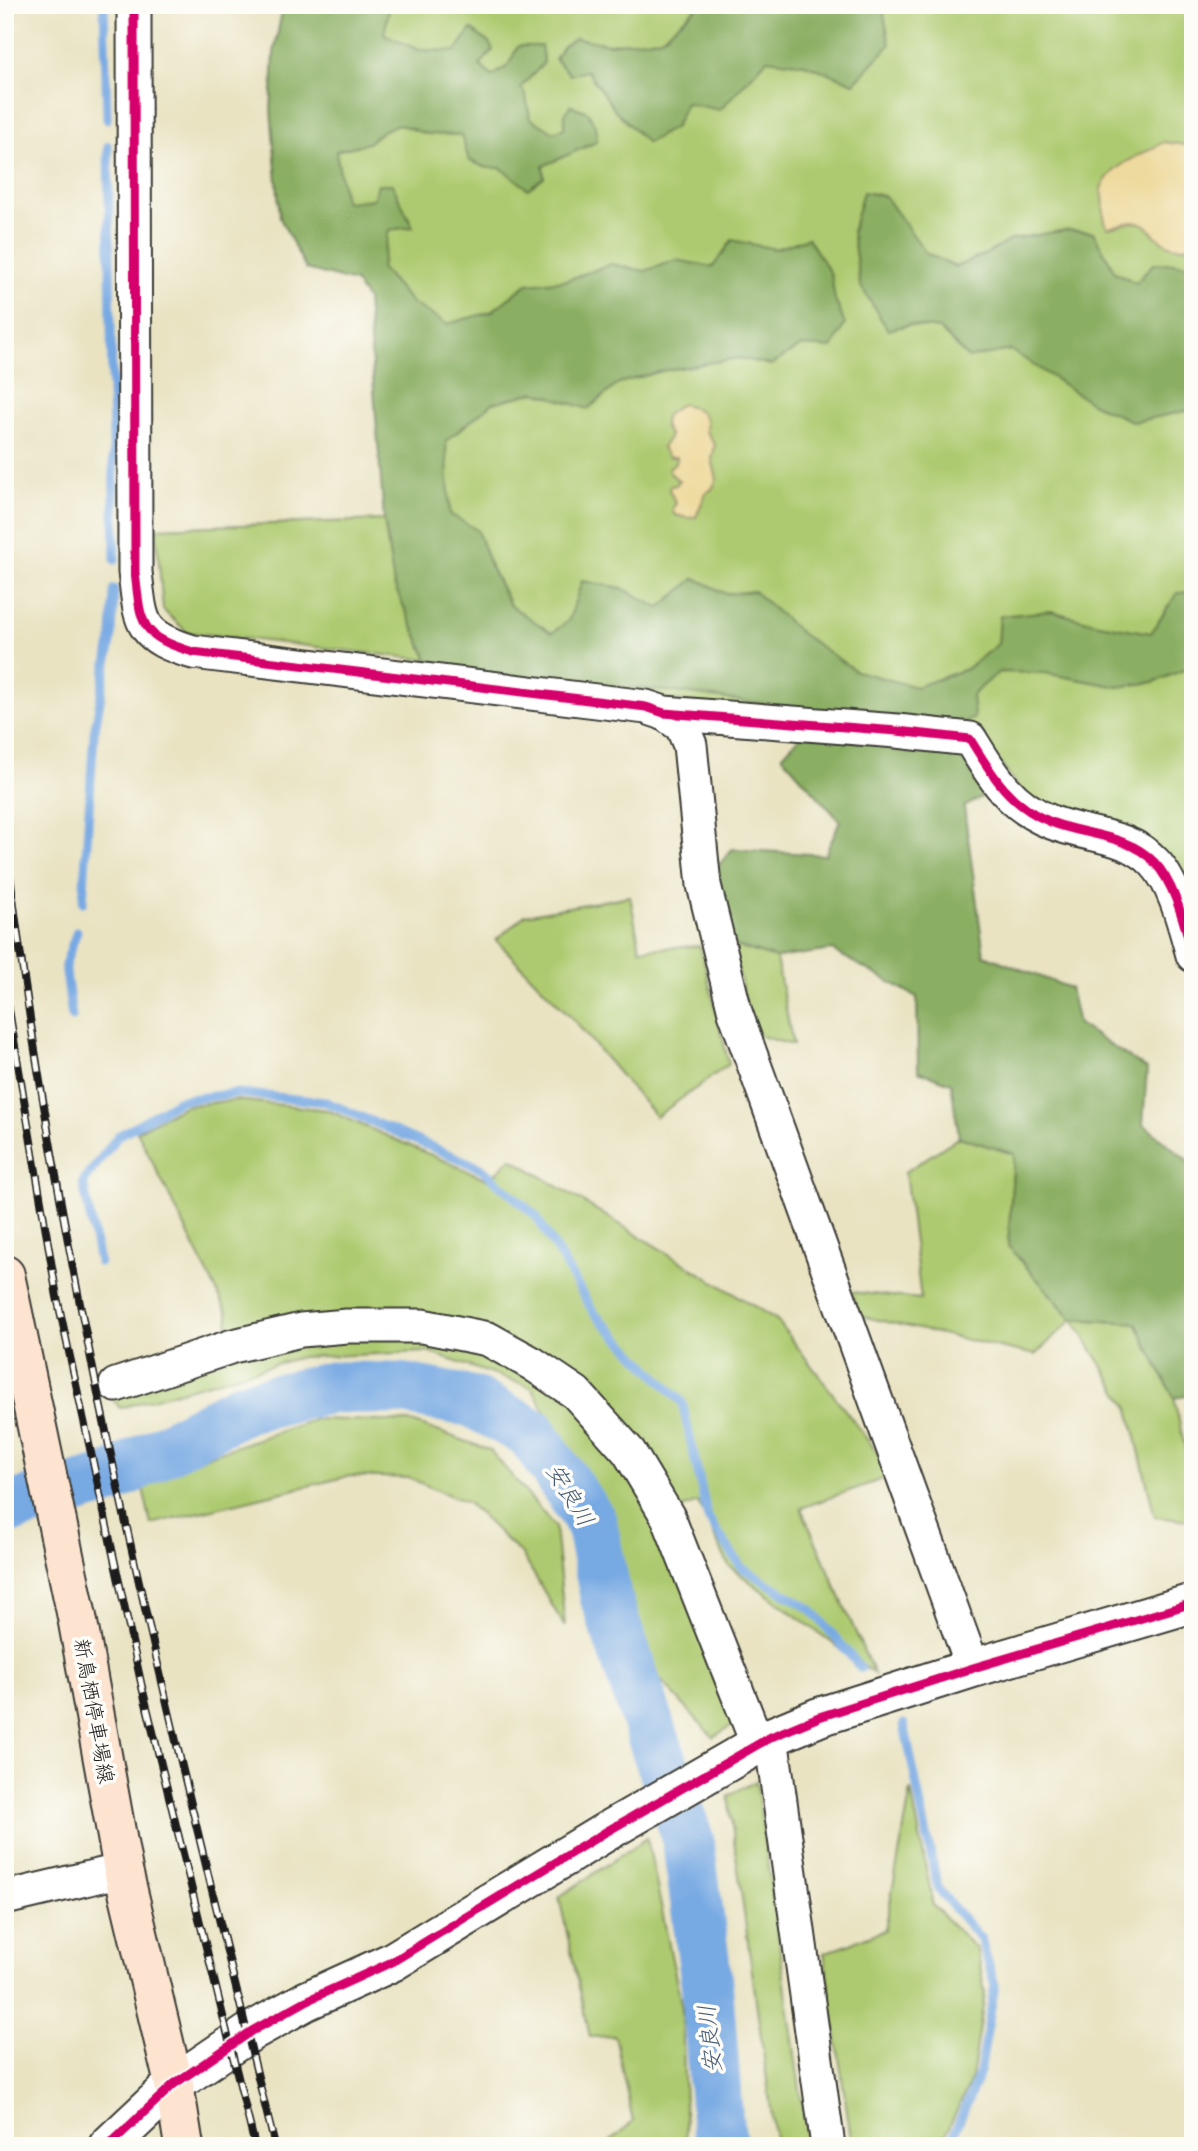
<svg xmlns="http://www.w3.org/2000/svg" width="1198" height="2151" viewBox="0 0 1198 2151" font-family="Sriracha,'Klee One',sans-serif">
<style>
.green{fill:#aeca70;stroke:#657346;stroke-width:2}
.forest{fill:#8aae62;stroke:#53653f;stroke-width:2}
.sand{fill:#eeda9e;stroke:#857b5d;stroke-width:2}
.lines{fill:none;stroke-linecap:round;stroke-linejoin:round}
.stream{stroke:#77a9e3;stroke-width:9}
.river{stroke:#77a9e3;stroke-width:52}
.minor-casing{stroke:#3b3a35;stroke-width:37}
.tertiary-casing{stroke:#3b3a35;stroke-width:42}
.secondary-casing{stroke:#3b3a35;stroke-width:42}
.minor{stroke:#fff;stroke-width:33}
.tertiary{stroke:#fff;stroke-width:38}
.secondary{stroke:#fde4d1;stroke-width:38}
.rail-casing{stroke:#1c1c1c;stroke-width:8}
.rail{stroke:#fdfcf7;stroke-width:5;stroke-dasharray:16;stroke-linecap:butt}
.cycleway-casing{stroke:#fdfcf7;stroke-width:13}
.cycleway{stroke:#d6006c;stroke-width:9}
.labels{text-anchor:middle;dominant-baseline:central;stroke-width:7;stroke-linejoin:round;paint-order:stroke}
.street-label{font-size:21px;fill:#1c1c1c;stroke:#fdfcf7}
.water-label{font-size:23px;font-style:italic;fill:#455b76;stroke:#fdfcf7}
</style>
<rect width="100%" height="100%" fill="#fdfcf7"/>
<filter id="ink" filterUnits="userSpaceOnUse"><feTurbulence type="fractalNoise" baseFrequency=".0143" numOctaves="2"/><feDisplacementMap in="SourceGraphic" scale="14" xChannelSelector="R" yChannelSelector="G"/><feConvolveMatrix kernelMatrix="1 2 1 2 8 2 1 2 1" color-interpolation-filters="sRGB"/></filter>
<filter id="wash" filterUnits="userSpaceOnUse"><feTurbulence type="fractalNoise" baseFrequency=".00686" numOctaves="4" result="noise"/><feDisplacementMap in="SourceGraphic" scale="28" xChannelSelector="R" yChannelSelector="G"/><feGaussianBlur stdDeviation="1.57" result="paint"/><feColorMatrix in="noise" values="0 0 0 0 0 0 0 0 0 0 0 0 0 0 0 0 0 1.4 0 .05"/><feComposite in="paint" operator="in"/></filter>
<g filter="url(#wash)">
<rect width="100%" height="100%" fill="#e9e3c2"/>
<!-- green -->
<g class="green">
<path d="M309,5H1193V920L1179,873L1035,808L978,735L437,673L399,579L376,303L339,242Z"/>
<path d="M384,520L394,585L428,660L187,632L163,610L156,528Z"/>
<path d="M630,896L640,949L700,946L729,1064L656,1117L571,1017L496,940L525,915Z"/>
<path d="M732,945L776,958L793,1045L753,1034Z"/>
<path d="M236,1100L327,1110L489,1180L511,1158L777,1320L894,1475L801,1508L874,1674L729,1566L698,1502L658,1517L739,1721L713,1737L656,1675L606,1513L531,1387L427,1352L301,1357L120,1408L108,1393L226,1356L228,1314L137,1131L184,1106Z"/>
<path d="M959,1137L1014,1154L1008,1246L1072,1319L1136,1323L1174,1398L1193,1485V1521L1155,1517L1129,1409L1073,1319L1035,1355L860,1316L851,1292L921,1299L905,1172Z"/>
<path d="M316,1419L412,1422L490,1450L555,1527L565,1627L523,1556L468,1503L409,1478L349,1476L151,1524L141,1479Z"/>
<path d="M756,1781L808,2146H776L728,1796Z"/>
<path d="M911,1790L933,1905L977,1950L985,1993L972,2078L945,2136V2146H852L824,1953L885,1930Z"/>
<path d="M647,1838L682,2008L686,2146H605L633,2122L615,2036L590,2037L559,1897Z"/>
</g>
<!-- forest -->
<g class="forest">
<path d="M283,5H390L384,34L419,50L456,51L471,29L489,43L493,50L480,65L492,76L508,66L518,46H541L544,63L521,87L526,96L530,118L553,132L564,128L565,114L570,105L588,112L597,130L596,142L543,166L544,177L528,189L501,168H486L469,160L461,135L426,134L398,124L384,130L368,143L336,151L345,202L373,199L378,184H392L413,227L389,230L381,268L412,303L447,324L491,312L527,284L567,280L611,264L645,271L676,260L713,267L732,240L775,249L808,238L831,274L835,300L845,324L832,348L801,346L771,365L738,358L662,371L619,383L588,409L536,392L493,403L446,441L450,514L477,530L490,565L510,605L552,633L569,620L582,581L622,588L659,608L695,578L726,594L754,591L802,634L856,671L916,687L966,669L998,644L1000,616L1051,611L1099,624L1151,633L1177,593L1193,592V666L1154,682L1118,687L1045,673L999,672L972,695L974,718L961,725L813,711L676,692L472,673L428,660L394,585L384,520L367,300L355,282L306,269L280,218L271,110L274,53Z"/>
<path d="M700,5H882L890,45L854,83L805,64L767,59L720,110L686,103L675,127L647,143L615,110L587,71L570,75L555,59L563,46L576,38L609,44L661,38Z"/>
<path d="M863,192L885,196L926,253L955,267L986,254L1012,239L1067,230L1093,232L1115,272L1136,283L1153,264L1172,263L1193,266V404L1190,410L1134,422L1093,404L1011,350L968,358L939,329L908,325L888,330L860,285L852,231Z"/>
<path d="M802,734L961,755L986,795L964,807L984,955L1070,988L1078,1024L1147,1069L1143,1124L1193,1165V1395L1174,1398L1136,1323L1072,1319L1008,1246L1014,1154L959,1137L951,1083L918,1071L917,997L832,950L776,958L732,945L714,871L732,849L825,855L840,821L782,756Z"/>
</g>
<!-- sand -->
<g class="sand">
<path d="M1164,142L1193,146V245C1179,250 1168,247 1157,237C1150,232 1150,225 1140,223C1129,220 1119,226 1108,228C1100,216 1107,202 1101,189C1110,165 1141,155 1164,142Z"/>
<path d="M681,404C696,407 709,413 706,431L715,445L712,459L717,479L712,489L706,493L696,517L688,518L675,515L672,510L676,503L669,490L670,486L676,485L679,481L669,472V468L677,461V457H669L662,448L670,436L664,426L665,416Z"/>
</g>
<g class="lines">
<!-- stream -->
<g class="stream">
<path d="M104,5L107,119"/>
<path d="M108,146L115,560"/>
<path d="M83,902L94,733L112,637L114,589"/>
<path d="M72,1017L65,965L77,931"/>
<path d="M99,1262L83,1182L118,1136L180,1100L237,1093L326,1102L481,1168L536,1216L594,1313L682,1402L708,1518L741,1567L812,1610L861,1668"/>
<path d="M904,1724L938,1889L981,1939L995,1985L980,2072L949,2146"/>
</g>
<!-- river -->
<path class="river" d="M5,1509L109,1479L245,1407L334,1387L404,1389L473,1402L531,1433L591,1522L606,1598L688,1840L707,1985L717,2118L722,2146"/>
</g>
</g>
<g filter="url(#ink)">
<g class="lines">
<defs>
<g id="minor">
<path d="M134,5L135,572C141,624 139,636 193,652L646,707L664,713L897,731L970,739C992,775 1010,806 1051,822C1085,836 1128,834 1154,862C1175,883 1185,927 1193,955"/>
<path d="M664,713L682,726L690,745L704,885L735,1012L973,1668"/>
<path d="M116,1385L233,1346L301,1330L347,1326H422L488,1339L533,1364L576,1393L629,1452L668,1517L758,1745"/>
<path d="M771,1737L828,2146"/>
<path d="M5,1898L123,1870"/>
</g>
<path id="tertiary" d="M108,2146L174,2084L252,2031L306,2001L392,1962L604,1833L771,1737L819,1717L973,1668L1193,1603"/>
<path id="secondary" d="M5,1275L77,1617L123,1870L174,2084L184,2146"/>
</defs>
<!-- minor casing -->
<use href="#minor" class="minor-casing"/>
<!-- tertiary casing -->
<use href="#tertiary" class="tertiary-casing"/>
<!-- secondary casing -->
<use href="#secondary" class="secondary-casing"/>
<!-- minor -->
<use href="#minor" class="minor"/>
<!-- tertiary -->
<use href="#tertiary" class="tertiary"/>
<!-- secondary -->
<use href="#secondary" class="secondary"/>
<defs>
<g id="rail">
<path d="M5,834C57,1278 168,1712 275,2146"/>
<path d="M5,986L57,1297L142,1687L255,2146"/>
</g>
</defs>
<!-- rail casing -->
<use href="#rail" class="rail-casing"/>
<!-- rail -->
<use href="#rail" class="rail"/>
<defs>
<g id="cycleway">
<path d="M134,5L135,572C141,624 139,636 193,652L646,707L664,713L897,731L970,739C992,775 1010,806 1051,822C1085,836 1128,834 1154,862C1175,883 1185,927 1193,955"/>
<path d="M108,2146L174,2084L252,2031L306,2001L392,1962L604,1833L771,1737L819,1717L973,1668L1193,1603"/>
</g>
</defs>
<!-- cycleway casing -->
<use href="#cycleway" class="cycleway-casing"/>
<!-- cycleway -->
<use href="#cycleway" class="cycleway"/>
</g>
</g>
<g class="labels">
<!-- street labels -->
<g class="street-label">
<text transform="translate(94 1711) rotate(80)">新鳥栖停車場線</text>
</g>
<!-- water labels -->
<g class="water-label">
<text transform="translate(570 1495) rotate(59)">安良川</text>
<text transform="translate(710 2039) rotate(-96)">安良川</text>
</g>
</g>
<!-- margin -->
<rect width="1198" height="2151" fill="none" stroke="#fdfcf7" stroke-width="28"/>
</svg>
